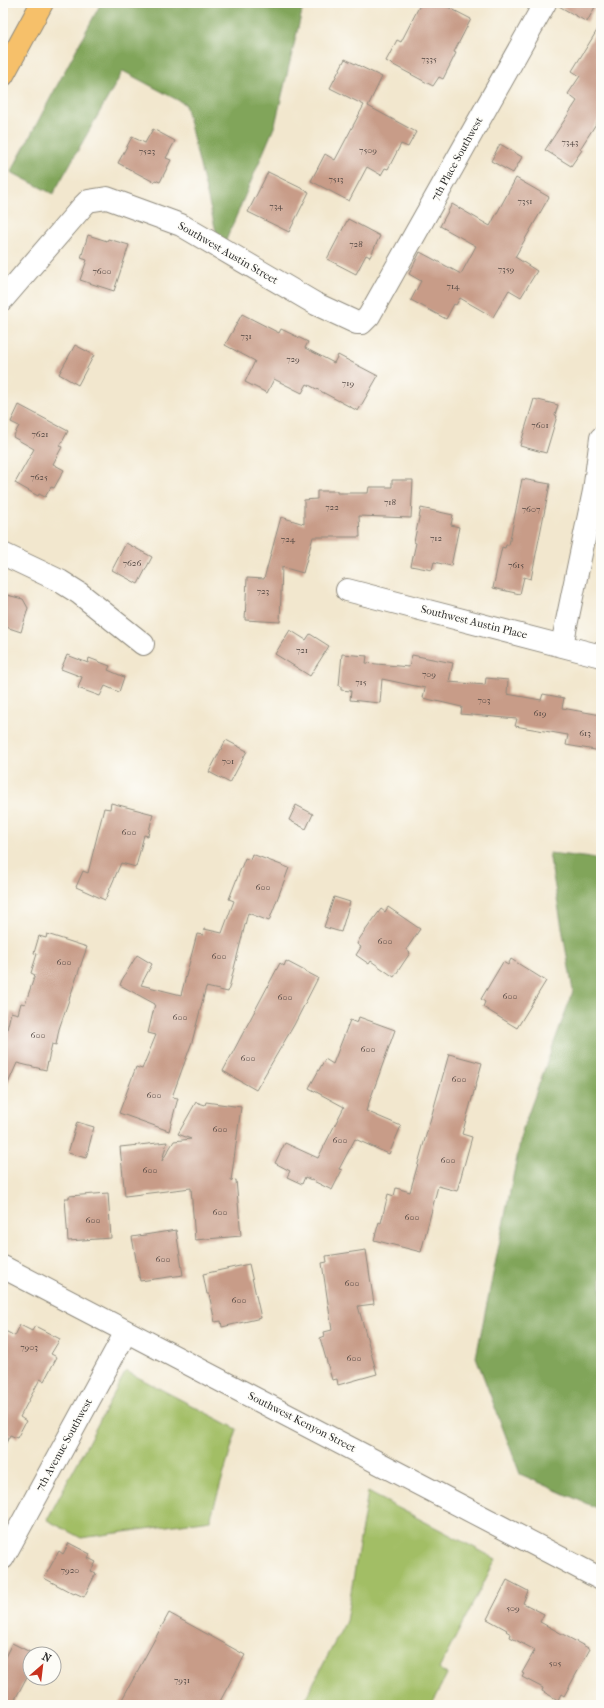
<svg xmlns="http://www.w3.org/2000/svg" width="604" height="1708" viewBox="0 0 604 1708" font-family="'IM FELL French Canon',serif">
<style>
.green{fill:#a2be65;stroke:#667448}
.forest{fill:#81a55a;stroke:#566842}
.building{fill:#c89c88}
.lines{fill:none;stroke-linecap:round;stroke-linejoin:round}
.minor-casing{stroke:#8e897c;stroke-width:24}
.major-casing{stroke:#8e897c;stroke-width:24}
.minor{stroke:#fff;stroke-width:22}
.major{stroke:#f6c06b;stroke-width:22}
.labels{text-anchor:middle;dominant-baseline:central;stroke-width:3;stroke-linejoin:round;paint-order:stroke}
.number-label{font-size:9px;fill:#524742}
.street-label{font-size:11px;fill:#2b2b2b;stroke:#fdfcf7}
</style>
<rect width="100%" height="100%" fill="#fdfcf7"/>
<filter id="ink" filterUnits="userSpaceOnUse"><feTurbulence type="fractalNoise" baseFrequency=".025" numOctaves="2"/><feDisplacementMap in="SourceGraphic" scale="8" xChannelSelector="R" yChannelSelector="G"/><feConvolveMatrix kernelMatrix="1 2 1 2 8 2 1 2 1" color-interpolation-filters="sRGB"/></filter>
<filter id="wash" filterUnits="userSpaceOnUse"><feTurbulence type="fractalNoise" baseFrequency=".012" numOctaves="4" result="noise"/><feDisplacementMap in="SourceGraphic" scale="16" xChannelSelector="R" yChannelSelector="G"/><feGaussianBlur stdDeviation="0.9" result="paint"/><feColorMatrix in="noise" values="0 0 0 0 0 0 0 0 0 0 0 0 0 0 0 0 0 1.4 0 .05"/><feComposite in="paint" operator="in"/></filter>
<g filter="url(#wash)">
<rect width="100%" height="100%" fill="#f2e7ce"/>
<!-- green -->
<g class="green">
<path d="M126,1371L237,1429L210,1520L81,1538L47,1520Z"/>
<path d="M368,1492L496,1559L439,1669L447,1674L431,1705H302L346,1621Z"/>
</g>
<!-- forest -->
<g class="forest">
<path d="M101,3H301L303,7L275,125L221,252L185,104L123,71L53,194L11,172Z"/>
<path d="M549,853L601,859V1510L520,1474L476,1357L523,1128L573,991Z"/>
</g>
<g id="blocks">
<!-- building -->
<g class="building">
<path d="M421,3H440L471,19L454,52L456,53L443,79L439,77L433,86L386,61L397,40L401,42Z"/>
<path d="M557,3H597L587,22L557,5Z"/>
<path d="M601,24V116L580,149L582,150L571,166L545,150L577,101L568,94L580,76L572,71Z"/>
<path d="M345,59L382,77L368,106L416,132L408,147L401,144L388,169L385,168L381,175L367,167L349,201L311,181L325,154L335,160L364,105L330,88Z"/>
<path d="M153,129L175,141L166,158L171,160L160,182L155,180L154,182L118,163L132,137L145,143Z"/>
<path d="M500,144L522,157L513,173L491,161Z"/>
<path d="M268,172L309,192L289,232L248,212Z"/>
<path d="M516,178L549,197L515,257L537,271L521,297L509,290L493,317L460,298L456,305L454,304L446,319L411,300L421,281L409,274L420,252L461,274L476,246L440,226L452,204L490,226Z"/>
<path d="M348,219L380,236L370,257L366,255L356,274L327,259Z"/>
<path d="M88,235L107,241L108,239L129,245L114,291L80,280L87,260L81,258Z"/>
<path d="M242,314L279,333L281,329L308,342L305,348L334,363L338,355L378,376L358,411L307,384L302,393L274,379L267,393L245,382L255,361L225,345Z"/>
<path d="M75,345L94,355L78,385L59,374Z"/>
<path d="M534,399L558,405L555,415L557,416L546,453L520,446Z"/>
<path d="M19,405L68,431L60,446L62,447L53,464L64,470L54,488L51,487L45,497L39,494L38,496L15,483L34,449L13,437L19,426L11,422Z"/>
<path d="M522,479L550,484L531,579L524,577L520,594L493,588L502,547L505,548L506,545H509Z"/>
<path d="M392,480H413L411,518L359,516L360,537H313L303,573L282,567L280,622L245,620L247,578L264,579L281,517L304,524V500L317,499V491H337V493H368L369,487H392Z"/>
<path d="M421,508L453,515L451,525L459,527L451,566L434,562L432,570L411,566L416,543L414,542Z"/>
<path d="M126,543L152,557L138,584L112,570Z"/>
<path d="M3,594L23,599L28,608L21,632L3,626Z"/>
<path d="M290,630L306,640L310,634L329,646L310,676L275,654Z"/>
<path d="M342,654L367,656L366,663L409,667L412,655L453,663L449,682L485,685L486,678L508,680L507,694L541,700L543,694L564,698L562,708L601,715V751L566,745L568,735L515,726L517,719L461,714L462,707L423,698L425,688L382,679L380,703L350,700L351,691L341,690V687L339,686Z"/>
<path d="M67,655L88,663L89,658L110,666L108,670L124,677L119,692L105,686L100,696L78,688L82,677L61,669Z"/>
<path d="M226,740L247,751L230,783L209,772Z"/>
<path d="M111,803L153,814L148,836L144,835L136,867L121,863L105,900L76,887L83,871L88,873L104,808L110,809Z"/>
<path d="M296,805L313,814L306,829L289,820Z"/>
<path d="M252,854L289,868L269,921L248,913L228,992L206,987L192,1042L172,1097L178,1098L169,1131L119,1113L136,1067L142,1069L156,1035L148,1033L155,1004L120,985L122,980L137,955L152,964L141,985L181,995L197,934L203,935L204,929L222,933L234,901L229,899L245,858L250,860Z"/>
<path d="M334,897L350,902L341,932L324,927Z"/>
<path d="M388,907L420,929L406,950L410,953L394,977L371,961L369,964L356,955L361,947L357,944L360,938L381,909L385,912Z"/>
<path d="M47,934L87,947L59,1029L56,1045L52,1044L46,1070L17,1063L3,1095V1047L11,1012L18,1014L21,1003L25,1004L35,975L31,973L37,954L34,953L39,936L46,938Z"/>
<path d="M511,959L546,981L517,1028L483,1007L485,1002L481,999L503,962L508,965Z"/>
<path d="M286,961L318,978L294,1025L256,1090L223,1071L280,963L284,966Z"/>
<path d="M359,1017L395,1030L366,1111L401,1126L389,1154L355,1139L339,1169L342,1170L332,1190L305,1177L302,1184L287,1177L290,1171L275,1163L285,1143L318,1158L344,1107L309,1088L325,1059L333,1064L350,1020L357,1023Z"/>
<path d="M449,1054L482,1063L462,1134L472,1137L457,1191L438,1186L421,1252L374,1240L379,1222L381,1223L388,1194L394,1196L396,1188L410,1192Z"/>
<path d="M196,1102L205,1105L206,1102L241,1107L231,1181L236,1180L241,1236L195,1240L191,1188L125,1196L120,1147L167,1142L162,1161L174,1141L191,1139L178,1134Z"/>
<path d="M77,1122L94,1127L86,1158L68,1153Z"/>
<path d="M108,1193L111,1238L68,1241L65,1198H69V1196Z"/>
<path d="M176,1230L183,1275L140,1281L132,1237Z"/>
<path d="M366,1250L374,1304L358,1306L377,1374L338,1385L337,1379L332,1380L320,1338L325,1336L324,1332L332,1330L322,1263L327,1262L326,1256Z"/>
<path d="M249,1264L261,1318L222,1327L221,1321L215,1322L209,1294H207L203,1274Z"/>
<path d="M20,1325L32,1331L35,1326L60,1339L51,1354L57,1357L44,1381L40,1379L20,1417L26,1421L17,1438L10,1435L3,1449V1330L15,1336Z"/>
<path d="M69,1543L90,1554L88,1558L96,1562L91,1571L96,1573L84,1597L75,1593L74,1594L44,1578L59,1551L63,1554Z"/>
<path d="M507,1580L528,1591L523,1603L544,1614L540,1622L590,1649L564,1696L561,1694L558,1700L542,1691L543,1688L522,1677L524,1674L522,1673L535,1650L510,1637L511,1634L506,1631L507,1630L487,1619Z"/>
<path d="M169,1613L245,1655L218,1705H119Z"/>
<path d="M12,1643L30,1652V1671L12,1705H3V1661Z"/>
</g>
</g>
</g>
<g filter="url(#ink)">
<use href="#blocks" fill-opacity="0" stroke="#8e897c" stroke-width="1"/>
<g class="lines">
<defs>
<g id="minor">
<path d="M3,299L83,206L88,201L107,198L181,225L316,304L357,323H362L369,316L545,3"/>
<path d="M3,554L60,581L79,593L143,644"/>
<path d="M347,590L601,656"/>
<path d="M562,645L594,491L601,438"/>
<path d="M3,1267L601,1579"/>
<path d="M3,1558L126,1332"/>
</g>
<path id="major" d="M3,75L42,3"/>
</defs>
<!-- minor casing -->
<use href="#minor" class="minor-casing"/>
<!-- major casing -->
<use href="#major" class="major-casing"/>
<!-- minor -->
<use href="#minor" class="minor"/>
<!-- major -->
<use href="#major" class="major"/>
</g>
</g>
<g class="labels">
<!-- number labels -->
<g class="number-label">
<text x="429" y="59">7335</text>
<text x="570" y="142">7343</text>
<text x="368" y="150">7509</text>
<text x="147" y="151">7523</text>
<text x="336" y="179">7513</text>
<text x="525" y="201">7351</text>
<text x="276" y="206">734</text>
<text x="356" y="244">728</text>
<text x="506" y="269">7359</text>
<text x="102" y="271">7600</text>
<text x="453" y="286">714</text>
<text x="246" y="336">731</text>
<text x="293" y="359">729</text>
<text x="348" y="383">719</text>
<text x="540" y="425">7601</text>
<text x="40" y="434">7621</text>
<text x="39" y="477">7625</text>
<text x="390" y="502">718</text>
<text x="332" y="507">722</text>
<text x="531" y="509">7607</text>
<text x="436" y="538">712</text>
<text x="288" y="539">724</text>
<text x="132" y="563">7626</text>
<text x="516" y="565">7615</text>
<text x="263" y="591">723</text>
<text x="302" y="650">721</text>
<text x="429" y="674">709</text>
<text x="361" y="682">715</text>
<text x="484" y="700">703</text>
<text x="540" y="713">619</text>
<text x="585" y="733">613</text>
<text x="228" y="761">701</text>
<text x="129" y="832">600</text>
<text x="263" y="887">600</text>
<text x="385" y="941">600</text>
<text x="219" y="956">600</text>
<text x="64" y="962">600</text>
<text x="510" y="996">600</text>
<text x="285" y="997">600</text>
<text x="180" y="1017">600</text>
<text x="38" y="1035">600</text>
<text x="368" y="1049">600</text>
<text x="248" y="1058">600</text>
<text x="459" y="1079">600</text>
<text x="154" y="1095">600</text>
<text x="220" y="1129">600</text>
<text x="340" y="1140">600</text>
<text x="448" y="1160">600</text>
<text x="150" y="1170">600</text>
<text x="220" y="1212">600</text>
<text x="412" y="1217">600</text>
<text x="93" y="1220">600</text>
<text x="163" y="1259">600</text>
<text x="352" y="1283">600</text>
<text x="239" y="1300">600</text>
<text x="29" y="1347">7903</text>
<text x="354" y="1358">600</text>
<text x="70" y="1570">7920</text>
<text x="513" y="1608">509</text>
<text x="555" y="1663">505</text>
<text x="182" y="1680">7931</text>
</g>
<!-- street labels -->
<g class="street-label">
<text transform="translate(457 159) rotate(-61)">7th Place Southwest</text>
<text transform="translate(228 253) rotate(30)">Southwest Austin Street</text>
<text transform="translate(474 622) rotate(14)">Southwest Austin Place</text>
<text transform="translate(302 1422) rotate(27)">Southwest Kenyon Street</text>
<text transform="translate(64 1445) rotate(-61)">7th Avenue Southwest</text>
</g>
</g>
<!-- margin -->
<rect width="604" height="1708" fill="none" stroke="#fdfcf7" stroke-width="16"/>
<!-- north arrow -->
<g transform="translate(42 1666) rotate(28)"><circle r="19" fill="#fdfcf7" stroke="#a9a8a5"/>
<path d="M0-3L7 15L0 10L-7 15Z" fill="#c8321e"/>
<text y="-6" font-size="11" font-weight="bold" text-anchor="middle" fill="#2b2b2b">N</text>
</g>
</svg>
